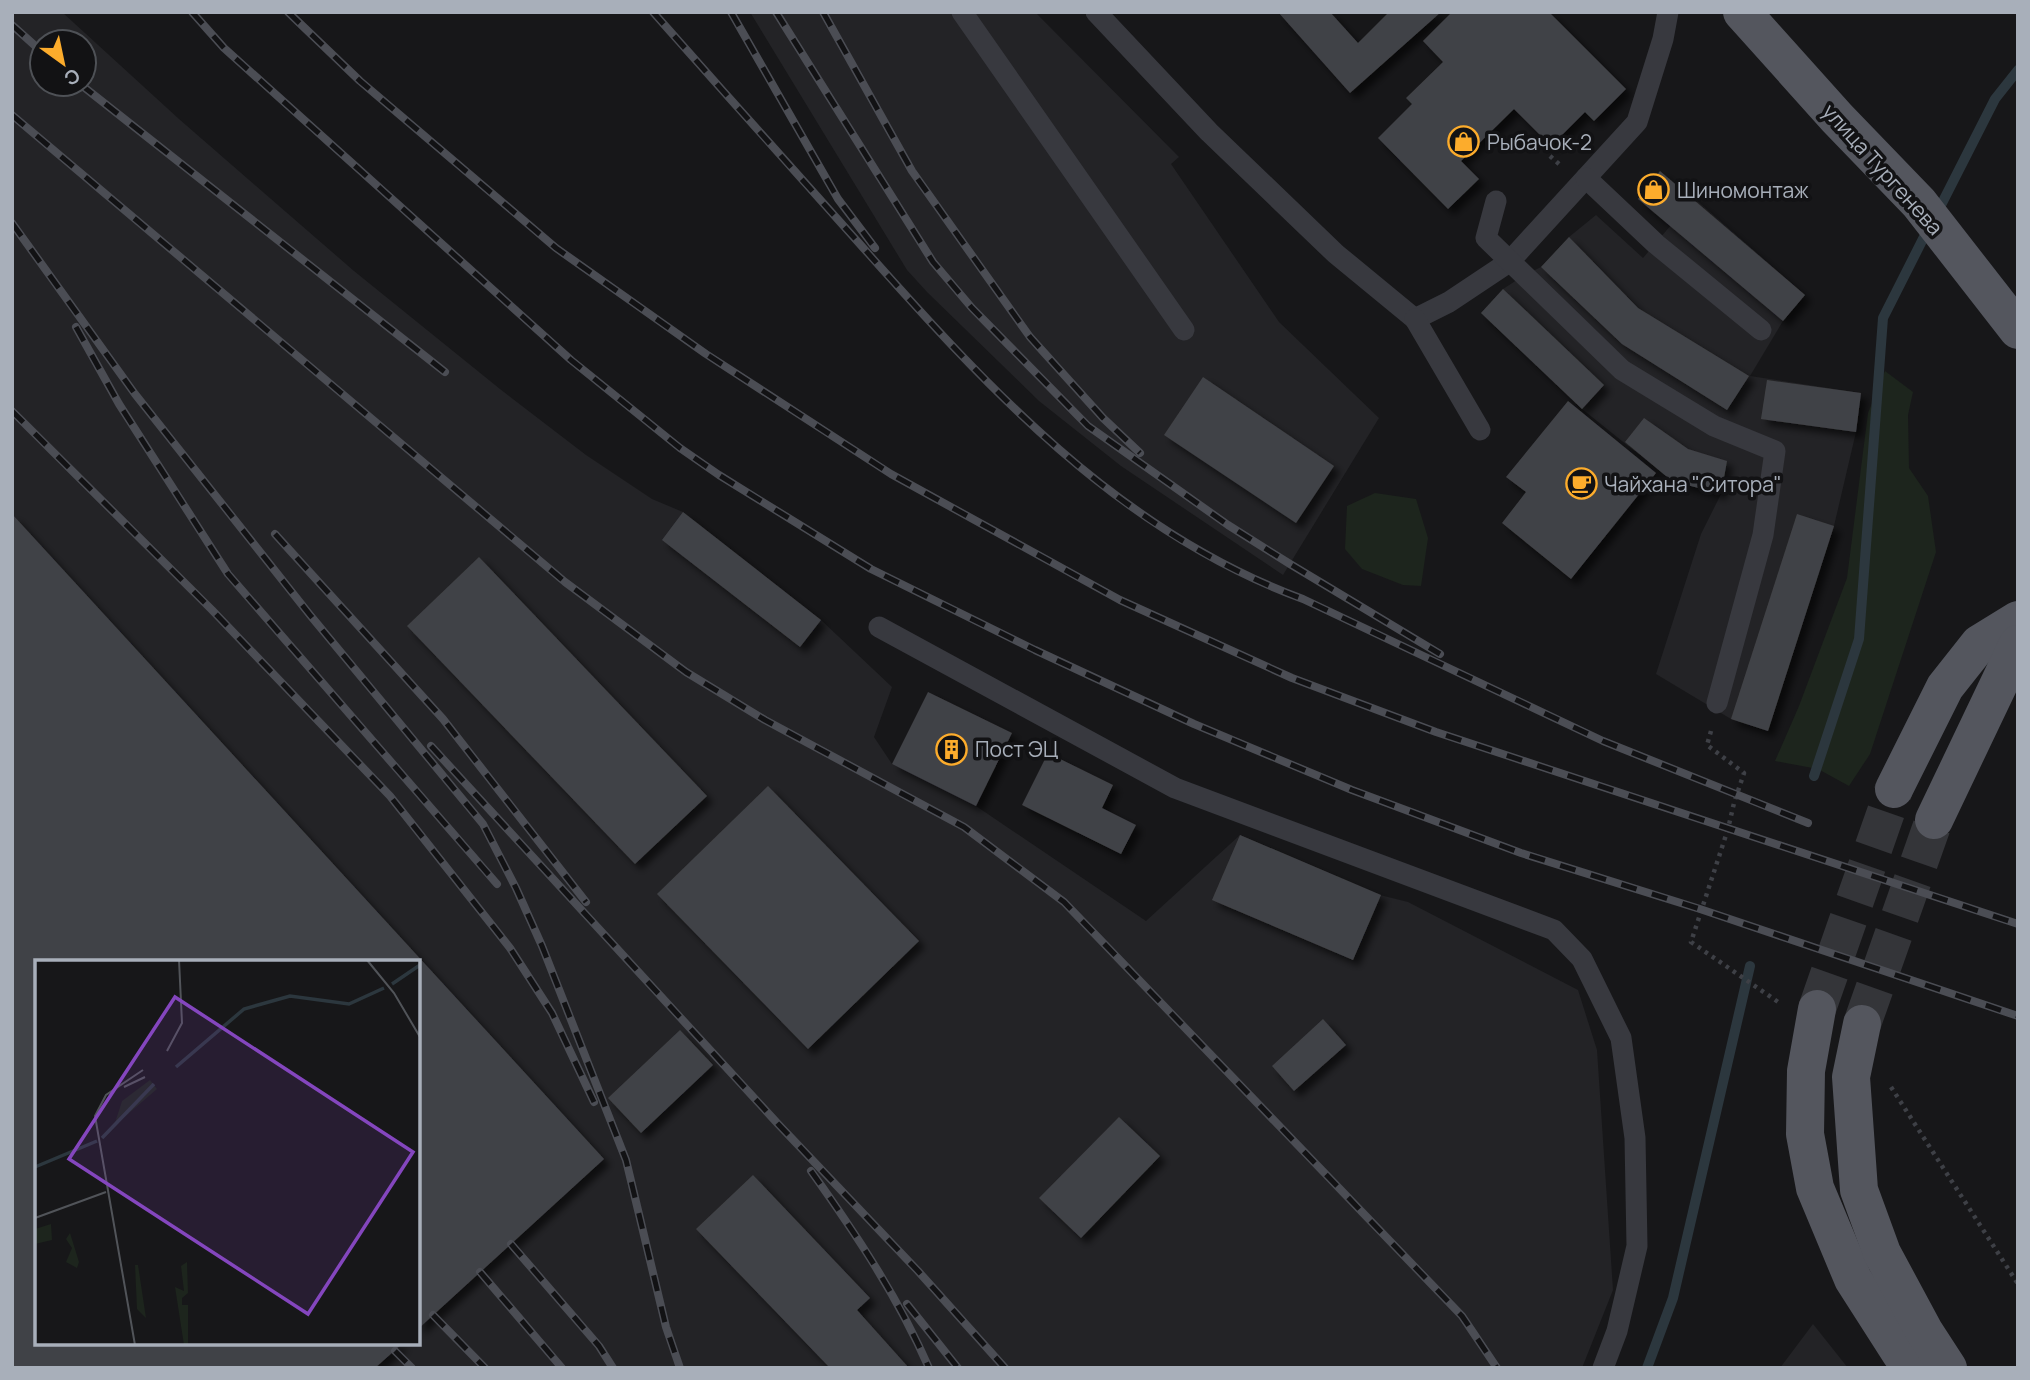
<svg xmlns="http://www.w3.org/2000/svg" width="2030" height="1380" viewBox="0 0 2030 1380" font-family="Manrope,sans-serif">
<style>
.built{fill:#232326;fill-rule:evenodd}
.green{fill:#1d251d}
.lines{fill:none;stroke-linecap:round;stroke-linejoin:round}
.stream{stroke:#2c373e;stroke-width:10}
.building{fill:#414246;filter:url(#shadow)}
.primary-tunnel{stroke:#343539;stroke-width:38;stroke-dasharray:38 19;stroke-linecap:butt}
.path{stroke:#3e4046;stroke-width:4.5;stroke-dasharray:3.5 5;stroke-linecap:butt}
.service{stroke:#38393f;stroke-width:21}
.primary{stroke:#54565e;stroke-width:38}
.rail-casing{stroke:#4b4d54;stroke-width:8}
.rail{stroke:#121214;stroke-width:5;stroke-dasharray:16;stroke-linecap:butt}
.labels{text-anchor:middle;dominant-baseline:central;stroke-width:7;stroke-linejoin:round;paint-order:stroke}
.poi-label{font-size:21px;fill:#a8afba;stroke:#121214;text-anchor:start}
.street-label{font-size:21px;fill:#a8afba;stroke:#121214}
.inset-river{fill:none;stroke:#2c373e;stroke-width:3.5}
.inset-road{fill:none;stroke:#515459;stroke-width:2}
.view{fill:#8446be;fill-opacity:0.15;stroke:#8446be;stroke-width:3.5}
.inset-edge{fill:none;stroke:#a8afba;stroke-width:3.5}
</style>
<defs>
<filter id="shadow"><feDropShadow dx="6" dy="6" stdDeviation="3.5" flood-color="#0009"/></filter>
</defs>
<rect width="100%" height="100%" fill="#171719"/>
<!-- built -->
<g class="built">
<path d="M12,12H62L179,119L354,271L500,389L586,455L652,499L683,512L821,620L892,687L874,737L892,764L976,806L1146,921L1240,835L1380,895L1408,902L1578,990L1597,1050L1613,1290L1582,1368H12ZM42,42H84V84H42ZM37,962H418V1343H37Z"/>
<path d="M750,12H1035L1179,157L1171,164L1279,322L1379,418L1283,575L1121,466L1039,401L927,292L907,270Z"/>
<path d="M1694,198L1805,295L1783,321L1750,376L1861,393L1856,432L1834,526L1768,731L1731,719L1656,674L1701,534L1721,494L1672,481L1582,409L1481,313L1503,289L1523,276L1541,267L1569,237L1596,215L1643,258Z"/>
<path d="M1813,1324L1848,1368H1780Z"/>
</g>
<!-- green -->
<g class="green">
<path d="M1885,371L1913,392L1908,415L1909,468L1928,496L1936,552L1870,754L1849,786L1818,769L1775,761L1799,706L1847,578L1868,413Z"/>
<path d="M1375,493L1416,499L1428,538L1421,586L1403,585L1362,569L1345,549L1347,506Z"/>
</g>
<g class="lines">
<!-- stream -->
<g class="stream">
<path d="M1937,213L1995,99L2018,70"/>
<path d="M1814,776L1859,639L1883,318L1929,227"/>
<path d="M1647,1368L1673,1298L1750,966"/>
</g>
</g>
<!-- building -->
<g class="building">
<path d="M1278,12H1330L1358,43L1389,12H1441L1350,93Z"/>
<path d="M1452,12H1549L1626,89L1594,121L1585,112L1551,146L1514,109L1461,161L1479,179L1448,209L1378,138L1412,104L1406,98L1443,62L1423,41Z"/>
<path d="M1660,171L1805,295L1783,321L1638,199Z"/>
<path d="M1569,237L1638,308L1749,376L1727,410L1622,344L1541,267Z"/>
<path d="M1503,289L1604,385L1582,409L1481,313Z"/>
<path d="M1203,377L1334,466L1296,523L1164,435Z"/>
<path d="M1767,380L1861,393L1856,432L1761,419Z"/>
<path d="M1568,401L1656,473L1571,579L1502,523L1526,492L1506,477Z"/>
<path d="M1644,418L1688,449L1727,461L1721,494L1672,481L1625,442Z"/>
<path d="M683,512L821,620L800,647L662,540Z"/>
<path d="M12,514L604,1159L418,1329V962H37V1343H403L375,1368H12Z"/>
<path d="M1797,514L1834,526L1768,731L1731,719Z"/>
<path d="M479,557L707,796L635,864L407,626Z"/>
<path d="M928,692L1012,733L976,806L892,764Z"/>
<path d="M1048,753L1113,785L1102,808L1136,825L1121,854L1022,805Z"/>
<path d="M768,786L919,941L808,1049L657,894Z"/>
<path d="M1240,835L1381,895L1353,960L1212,900Z"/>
<path d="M1323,1019L1346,1045L1294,1091L1272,1066Z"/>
<path d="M680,1030L713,1065L641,1133L608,1098Z"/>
<path d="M1119,1117L1160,1156L1081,1238L1039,1198Z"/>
<path d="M753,1175L870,1298L857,1310L909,1368H830L696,1229Z"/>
</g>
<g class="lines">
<!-- primary-tunnel -->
<g class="primary-tunnel">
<path d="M1817,1009L1894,789"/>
<path d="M1862,1024L1934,820"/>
</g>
<!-- path -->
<g class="path">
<path d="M1550,156L1559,164"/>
<path d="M1711,731L1707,745L1744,773L1734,803L1728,829L1691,942L1781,1004"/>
<path d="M1891,1087L2018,1284"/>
</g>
<!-- service -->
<g class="service">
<path d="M962,12L1184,330"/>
<path d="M1096,12L1209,132L1336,254L1415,319L1449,302L1509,262L1637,122L1663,39L1668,12"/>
<path d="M1586,178L1656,244L1761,330"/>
<path d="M1496,201L1486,238L1622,370L1714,426L1775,451L1763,535L1717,703"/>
<path d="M1415,319L1480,430"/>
<path d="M879,627L1175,788L1554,930L1582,959L1621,1038L1635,1138L1637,1246L1617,1331L1603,1368"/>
</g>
<!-- primary -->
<g class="primary">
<path d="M1742,12L1837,118L1919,203L2018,330"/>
<path d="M1894,789L1945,687L1979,644L2018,620"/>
<path d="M1934,820L2018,644"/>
<path d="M1817,1009L1806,1071L1805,1134L1815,1188L1853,1279L1901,1354L1920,1368"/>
<path d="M1862,1024L1851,1077L1859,1190L1882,1253L1924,1331L1948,1368"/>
</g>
<defs>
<g id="rail">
<path d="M192,12L224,48L571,360L680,448L719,475L871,569L1035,650L1194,724L1352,790L1521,853L1700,909L2018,1016"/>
<path d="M288,12L360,81L556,248L706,354L891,474L1120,600L1292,678L1436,732L2018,924"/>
<path d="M653,12C721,89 789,165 858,242C986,386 1117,531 1303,599L1603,741L1808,823"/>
<path d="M731,12L838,199L875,248"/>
<path d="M776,12L933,262L972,308L1088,426L1228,525L1290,564L1440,654"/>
<path d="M823,12L912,171L1030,337L1103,418L1140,453"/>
<path d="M12,25L42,52"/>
<path d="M80,84L445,372"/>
<path d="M12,115L565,582L686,672L765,720L964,827L1064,902L1462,1316L1497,1368"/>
<path d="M12,223L135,394L310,615L483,824L516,888L542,946L626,1160L666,1327L680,1368"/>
<path d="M76,327L119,404L228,574L497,884"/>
<path d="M12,411L212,610L390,796L510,948L552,1013L594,1102"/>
<path d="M275,534L443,719L586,902"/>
<path d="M431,746L779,1125L918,1271L1005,1368"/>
<path d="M811,1171C856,1234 898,1297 929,1368"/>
<path d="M511,1244L599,1346L613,1368"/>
<path d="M480,1272L562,1368"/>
<path d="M907,1304L958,1368"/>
<path d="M433,1315L485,1368"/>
<path d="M395,1351L412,1368"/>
</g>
</defs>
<!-- rail casing -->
<use href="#rail" class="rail-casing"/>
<!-- rail -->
<use href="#rail" class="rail"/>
</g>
<!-- icons -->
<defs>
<symbol id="shop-ring" viewBox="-11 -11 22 22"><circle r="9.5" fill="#121214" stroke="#fcac2c" stroke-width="1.5"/><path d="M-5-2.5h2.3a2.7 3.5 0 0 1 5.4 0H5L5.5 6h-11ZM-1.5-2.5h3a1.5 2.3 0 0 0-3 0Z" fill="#fcac2c"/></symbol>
<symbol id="cafe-ring" viewBox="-11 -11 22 22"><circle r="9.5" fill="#121214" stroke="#fcac2c" stroke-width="1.5"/><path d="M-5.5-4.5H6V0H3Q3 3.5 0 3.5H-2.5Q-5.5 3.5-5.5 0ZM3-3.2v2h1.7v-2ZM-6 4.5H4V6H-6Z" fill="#fcac2c"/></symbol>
<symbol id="building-ring" viewBox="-11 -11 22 22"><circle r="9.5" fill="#121214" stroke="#fcac2c" stroke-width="1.5"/><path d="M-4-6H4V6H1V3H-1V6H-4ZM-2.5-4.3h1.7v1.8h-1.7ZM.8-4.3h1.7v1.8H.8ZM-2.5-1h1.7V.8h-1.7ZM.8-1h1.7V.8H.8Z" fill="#fcac2c"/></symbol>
</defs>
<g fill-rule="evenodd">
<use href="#shop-ring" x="1446" y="124" width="35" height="35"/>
<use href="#shop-ring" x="1636" y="172" width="35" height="35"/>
<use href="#cafe-ring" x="1564" y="466" width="35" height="35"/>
<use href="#building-ring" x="934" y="732" width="35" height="35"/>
</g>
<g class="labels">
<!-- poi labels -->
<g class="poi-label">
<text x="1487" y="142">Рыбачок-2</text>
<text x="1677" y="190">Шиномонтаж</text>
<text x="1604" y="484">Чайхана "Ситора"</text>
<text x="975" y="749">Пост ЭЦ</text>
</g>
<!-- street labels -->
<g class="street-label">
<text transform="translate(1883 169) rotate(48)">улица Тургенева</text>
</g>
</g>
<!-- overview -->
<g transform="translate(35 960)">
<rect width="385" height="385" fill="#171719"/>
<path d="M115,120L122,129L79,166L87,141ZM16,264L17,280L0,284V269ZM35,273L44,302L42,308L31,302L37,288L31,279ZM152,302L153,333L147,338V345H153V385H149L140,327L149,331L146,306ZM100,305H103L111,358L102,349Z" fill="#1d251d"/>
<path class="inset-river" d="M357,24L385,5M141,107L209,49L255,36L314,44L349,28M67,178L119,124M0,207L62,181"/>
<path class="inset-road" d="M332,0L359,33L385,77M132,91L147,63L144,0M89,127L110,117M0,258L71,232M100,385L60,156L71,135L108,110"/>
<path class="view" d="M140,37L378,192L273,354L34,199Z"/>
<rect width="385" height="385" class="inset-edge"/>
</g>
<!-- border -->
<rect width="2030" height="1380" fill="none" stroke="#a8afba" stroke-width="28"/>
<!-- north arrow -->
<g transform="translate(63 63) rotate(147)"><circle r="33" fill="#121214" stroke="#4e5156" stroke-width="2"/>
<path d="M0-5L12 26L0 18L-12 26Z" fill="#fcac2c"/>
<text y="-10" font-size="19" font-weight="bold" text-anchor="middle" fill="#a8afba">С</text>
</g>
</svg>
